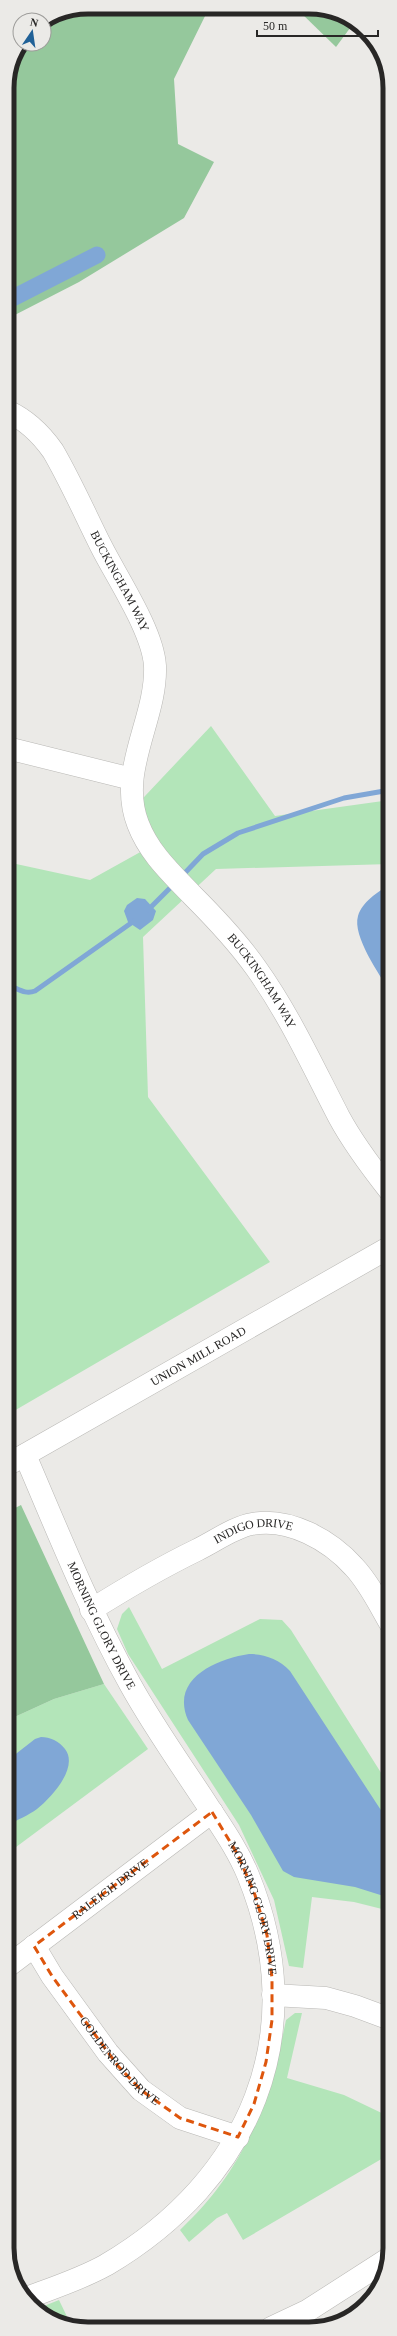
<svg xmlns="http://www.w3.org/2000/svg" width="397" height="2336" viewBox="0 0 397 2336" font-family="'Times New Roman',serif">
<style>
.green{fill:#b3e5b9}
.forest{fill:#95c89c}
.water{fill:#80a7d6}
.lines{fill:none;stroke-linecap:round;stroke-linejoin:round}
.stream{stroke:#80a7d6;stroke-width:5}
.canal{stroke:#80a7d6;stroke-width:17}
.minor-casing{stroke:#b9b8b5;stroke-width:23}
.minor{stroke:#fff;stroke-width:22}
.marked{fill:none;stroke:#de560d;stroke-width:3;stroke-dasharray:8 5;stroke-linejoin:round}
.labels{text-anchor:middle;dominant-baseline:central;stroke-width:4;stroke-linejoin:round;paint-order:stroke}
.street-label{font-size:12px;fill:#282726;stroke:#ebeae7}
.rim{fill:none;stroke:#282726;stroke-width:5}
</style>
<rect width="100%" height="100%" fill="#ebeae7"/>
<!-- green -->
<g class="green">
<path d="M211,726L275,816L390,800V864L216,869L143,937L148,1097L270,1262L7,1415V862L90,880L144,850L129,813Z"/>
<path d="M129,1607L162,1669L260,1619L282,1620L291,1630L390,1787V1911L354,1902L312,1897L303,1968L289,1966L274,1900L239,1825L128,1654L117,1629L122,1614Z"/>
<path d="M104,1684L148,1749L8,1853V1720L54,1699Z"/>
<path d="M295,2013H302L287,2078L344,2095L390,2117V2154L243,2240L227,2213L217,2218L189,2242L180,2230C244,2170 269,2104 286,2020Z"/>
<path d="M59,2300L72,2327L39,2308Z"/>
</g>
<!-- forest -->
<g class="forest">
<path d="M88,7L209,8L174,79L178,144L214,162L184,218L79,282L7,319V83L13,57L22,44H44V22L57,13Z"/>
<path d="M297,9L330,10L353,24L336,47Z"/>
<path d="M21,1505L104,1684L54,1699L8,1720L7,1512Z"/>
</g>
<!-- water -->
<g class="water">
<path d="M390,884V992C380,975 352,936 358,916C362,902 378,892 390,884Z"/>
<path d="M137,898L145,899L156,911L153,920L140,930L128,922L124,911L127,905Z"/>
<path d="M249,1654C264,1654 279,1659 290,1671L390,1824V1898L355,1887L294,1877L283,1871L251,1815L188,1720C170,1679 216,1659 249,1654Z"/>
<path d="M41,1737C50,1737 59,1741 65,1749C79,1767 52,1797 37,1809C29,1815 17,1820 8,1825V1760L35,1739Z"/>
</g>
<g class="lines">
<!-- stream -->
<g class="stream">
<path d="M181,877L203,854L238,833L344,798L390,790"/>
<path d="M148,910L174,884"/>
<path d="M7,985C18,988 24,995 35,991L134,921"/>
</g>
<!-- canal -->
<path class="canal" d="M7,301L97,255"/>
<defs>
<g id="minor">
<path id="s1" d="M7,411C27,420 41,434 53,451C71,482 85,514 101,546C117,578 153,631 155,666C157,719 117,771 138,824C149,853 171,873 192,895C215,918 237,941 256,968C289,1014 313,1067 339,1117C353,1143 371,1167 390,1191"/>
<path d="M7,748L132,779"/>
<path id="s2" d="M25,1455C58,1532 89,1610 130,1684C152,1724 179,1762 204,1800C220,1825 237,1848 248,1875C313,2034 250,2180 106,2265C81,2279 53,2288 26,2298"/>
<path id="s3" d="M7,1465L390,1247"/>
<path id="s4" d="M91,1610C126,1588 160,1568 197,1550C214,1542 234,1527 252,1524C289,1517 330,1540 354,1567C369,1583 379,1604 390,1623"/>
<path id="s5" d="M34,1946L52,1976L108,2053L141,2090L180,2118L238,2137"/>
<path id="s6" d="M8,1966L212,1812"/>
<path d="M273,1995L326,1998L355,2006L390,2019"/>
<path d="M271,2328L307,2311L388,2259"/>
</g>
</defs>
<!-- minor casing -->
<use href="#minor" class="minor-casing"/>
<!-- minor -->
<use href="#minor" class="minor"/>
</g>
<!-- marked area -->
<path class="marked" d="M212,1812L238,1855L255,1895L267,1935L272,1978V2020L266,2062L254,2104L238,2137L180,2118L141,2090L118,2066L52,1976L34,1946Z"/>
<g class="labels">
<!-- street labels -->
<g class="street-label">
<text stroke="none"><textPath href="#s1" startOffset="208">BUCKINGHAM WAY</textPath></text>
<text stroke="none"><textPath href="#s1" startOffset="663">BUCKINGHAM WAY</textPath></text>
<text stroke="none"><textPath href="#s3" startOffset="220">UNION MILL ROAD</textPath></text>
<text stroke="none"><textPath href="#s4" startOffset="183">INDIGO DRIVE</textPath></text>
<text stroke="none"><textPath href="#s2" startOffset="187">MORNING GLORY DRIVE</textPath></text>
<text stroke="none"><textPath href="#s6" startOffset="128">RALEIGH DRIVE</textPath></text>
<text stroke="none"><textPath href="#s2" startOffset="510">MORNING GLORY DRIVE</textPath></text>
<text stroke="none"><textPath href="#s5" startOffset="144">GOLDENROD DRIVE</textPath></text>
</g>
</g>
<!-- crop -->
<path d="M0 0H397V2336H0ZM88 14H309A74 74 0 0 1 383 88V2248A74 74 0 0 1 309 2322H88A74 74 0 0 1 14 2248V88A74 74 0 0 1 88 14Z" fill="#ebeae7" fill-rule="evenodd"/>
<path class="rim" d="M88 14H309A74 74 0 0 1 383 88V2248A74 74 0 0 1 309 2322H88A74 74 0 0 1 14 2248V88A74 74 0 0 1 88 14Z"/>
<!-- north arrow -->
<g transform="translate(32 32) rotate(13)"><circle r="19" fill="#ebeae7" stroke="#9d9c9a"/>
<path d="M0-3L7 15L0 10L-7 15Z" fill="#216197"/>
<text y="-6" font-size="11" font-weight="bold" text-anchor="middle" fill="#282726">N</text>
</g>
<!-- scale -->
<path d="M257 30v6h121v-6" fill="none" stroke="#282726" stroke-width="2"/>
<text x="263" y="30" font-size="12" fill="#282726" stroke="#ebeae7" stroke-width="3" paint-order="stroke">50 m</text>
</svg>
